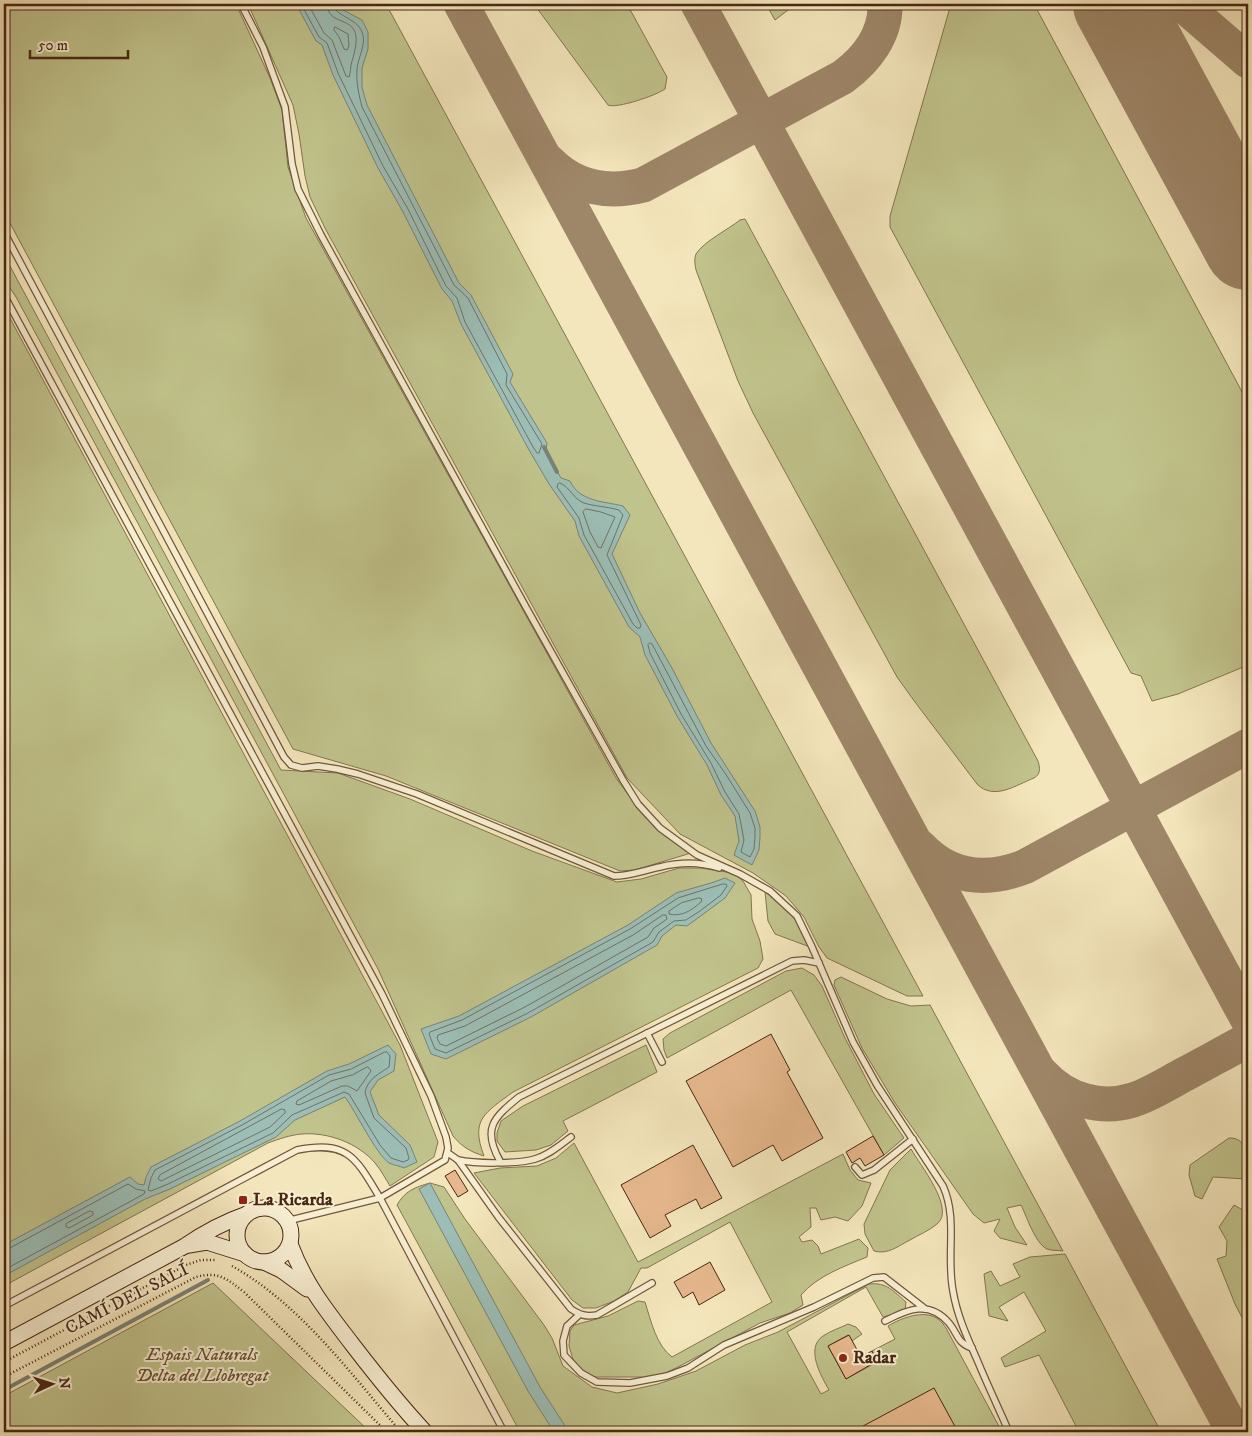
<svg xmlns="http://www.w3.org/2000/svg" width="1252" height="1436" viewBox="0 0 1252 1436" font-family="'IM FELL DW Pica',serif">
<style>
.green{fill:#c1c38c;stroke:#847550}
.water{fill:#9cbeb6;stroke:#7a8275}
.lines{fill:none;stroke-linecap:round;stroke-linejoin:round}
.shore{stroke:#727264;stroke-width:1}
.stream{stroke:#7a8275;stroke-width:4}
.taxiway{stroke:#9e8668;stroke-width:35}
.runway{stroke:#9e8668;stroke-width:88}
.building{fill:#e7b88d;stroke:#482713}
.lane-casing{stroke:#73573d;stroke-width:8}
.secondary-casing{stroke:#482713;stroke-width:17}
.path{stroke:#482713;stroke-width:2.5;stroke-dasharray:1 2.5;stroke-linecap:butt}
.lane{stroke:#f8efd3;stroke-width:5.5}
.secondary{stroke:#f8efd3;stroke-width:15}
.poi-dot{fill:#8f2418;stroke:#f8efd3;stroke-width:2}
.labels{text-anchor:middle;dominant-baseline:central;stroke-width:4;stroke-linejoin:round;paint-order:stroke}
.poi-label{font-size:18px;font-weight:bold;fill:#482713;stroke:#f8efd3;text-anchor:start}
.street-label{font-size:18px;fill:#482713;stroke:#f8efd3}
.park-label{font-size:18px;font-style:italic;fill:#664e31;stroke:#f8efd3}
</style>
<rect width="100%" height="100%" fill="#f4e6bc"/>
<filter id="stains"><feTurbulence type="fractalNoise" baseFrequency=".004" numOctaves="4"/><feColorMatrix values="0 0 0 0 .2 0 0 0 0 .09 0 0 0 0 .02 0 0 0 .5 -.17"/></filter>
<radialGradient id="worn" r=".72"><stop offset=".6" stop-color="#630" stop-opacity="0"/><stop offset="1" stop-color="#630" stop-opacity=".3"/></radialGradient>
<!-- green -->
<g class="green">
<path d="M4,4H236L270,78L282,110L288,167L306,218L616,778L644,816L664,835L691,853L635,870L620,871L386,776L293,749L4,212Z"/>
<path d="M248,4H386L923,996H907L827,958L819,947L804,917L786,896L753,873L680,834L627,778L326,230L310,197L305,176L299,134L293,105Z"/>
<path d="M534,4H627L667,77L665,89C657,95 617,109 608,105Z"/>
<path d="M766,4H796L775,20Z"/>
<path d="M951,4H1034L1248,403V665L1178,694L1152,701L1141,676L1131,673L890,227V216Z"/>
<path d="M745,219L1038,761C1040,768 1041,774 1034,778C1016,785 994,801 977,784L915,702L897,677L753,413L738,381L696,270C695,265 694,259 696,254C703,242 729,229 740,220Z"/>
<path d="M4,255L281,770L338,773L410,799L532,851L617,882L641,879L679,868H700L733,873L743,881L751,895L752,919L760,941L763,959L758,968L513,1092C485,1113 470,1119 484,1156C471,1152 462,1147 453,1136L378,969L16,297L4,279Z"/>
<path d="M4,307L400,1045L438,1142L434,1157L390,1186C385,1178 381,1170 375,1163C358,1143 328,1132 302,1134C290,1135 279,1139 268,1143L4,1286Z"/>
<path d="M765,892C791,911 796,918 810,947L775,934L768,921Z"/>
<path d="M802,968L814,975L822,986L845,1038L874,1094L904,1138L884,1155L791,990L667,1058L664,1050L663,1039L670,1033L786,971Z"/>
<path d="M841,977L887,999L911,1006L930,1005L1063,1251C1058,1250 1052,1251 1047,1249C1035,1243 1027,1217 1021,1205L1007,1208L1015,1227L1027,1245L1000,1238L994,1231L1000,1219L984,1223L973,1214L895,1103L862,1048L834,985L835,980Z"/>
<path d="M646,1045L657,1072L563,1121L568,1131L551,1145L536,1150L505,1152L497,1141V1133L501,1121L523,1106Z"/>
<path d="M1229,1138C1251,1137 1248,1167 1248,1182L1246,1179L1213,1177L1202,1199L1195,1196L1189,1175L1190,1165Z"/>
<path d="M574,1143L638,1262L843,1154L850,1170L858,1180L871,1183L862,1206L848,1221L835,1217L821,1220L816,1208H810L811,1227L799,1237L802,1242L812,1240L818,1246L821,1254L859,1239L868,1248L867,1257C845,1266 817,1276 801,1295L803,1305L790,1313L760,1323L678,1367L653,1379L640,1377H589L575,1366L569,1346L570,1331L574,1325L608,1316L638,1301L645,1302C651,1321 656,1345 672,1357L772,1302L730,1222L647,1268H641L628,1292L614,1301L596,1308H583L572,1300L474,1173L500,1168L537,1166L556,1158Z"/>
<path d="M911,1149C920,1165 956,1209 937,1224C929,1231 918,1235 910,1240C898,1246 888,1255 874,1251L865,1234L864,1224L890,1170Z"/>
<path d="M430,1183L444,1187L465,1219L544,1325L552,1338L563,1366L592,1387L617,1393L658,1384L696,1371L745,1345L778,1332L869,1284C887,1282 893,1291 906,1302L905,1311L883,1317L866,1287L787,1332L821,1394L829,1390C821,1376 805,1348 823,1336C830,1331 840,1328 848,1324L856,1327L862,1334L852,1341L848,1335L828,1346L846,1379L877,1362L872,1351L895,1339L888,1326C901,1318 924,1309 938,1319C941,1321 944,1325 946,1328L1002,1432H520L397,1205C405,1191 415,1187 430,1183Z"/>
<path d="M1234,1205L1248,1213V1329L1235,1304L1217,1259L1226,1256L1227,1241L1219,1227Z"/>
<path d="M1065,1254L1161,1432H1079L1039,1355L1005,1367L1001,1358L1046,1331L1024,1292L999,1307L1008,1321L989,1316L984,1274L991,1271L1000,1286L1020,1277L1013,1264L1030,1257Z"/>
<path d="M213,1283L370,1432H4V1396Z"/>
</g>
<!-- water -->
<g class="water">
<path d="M296,4H332L362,20L368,32V49L362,68V87L367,105L459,283L471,295L513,374L510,382L547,443L546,453L561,478L570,481C580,502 603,501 623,506L630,515L612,554L640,613L672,668L711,743L755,811L760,827V837L759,850L752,865L734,855L739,841L735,816L721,795L707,765L677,716L645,655L640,637L629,627L579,536L575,521L549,484L529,450L461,324L452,301L442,289L403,212L378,168L333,75L322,45L316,41Z"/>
<path d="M725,878L735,883L725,898L687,926L676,925L662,936L657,945L531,1017L446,1059L431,1054L421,1029L459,1016L628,925L676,893L711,883Z"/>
<path d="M388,1045L396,1054L394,1071L378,1080L370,1092L379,1115L410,1145L417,1162L404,1168C400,1166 393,1165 389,1163C376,1154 356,1112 345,1097L295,1120L276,1137L170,1189L145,1199L4,1276V1245L130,1177L138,1184L144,1185L146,1177L151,1167L240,1121L327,1071L349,1064Z"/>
<path d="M430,1183L540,1387L569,1432H554L528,1391L419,1189Z"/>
</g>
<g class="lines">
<!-- shore -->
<g class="shore">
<path d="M301,4L319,37L327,43L338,73L383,166L408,209L446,286L457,298L465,322L533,447L537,453H539L542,444L506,385L507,374L468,298L454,285L362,107C359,95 356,83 357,69C358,57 367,44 362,32C357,18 334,16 333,4"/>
<path d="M308,4L324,33L332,40L346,76L349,77C351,72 350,67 352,61C369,8 328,32 327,4"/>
<path d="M335,27L348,34L349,46L347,50L344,49L339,37L334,30Z"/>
<path d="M560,483C570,487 573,499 584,503C593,506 609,507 619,510L623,515L607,555L641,625L640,628H637L633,624L584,535L579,518L557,487L558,484Z"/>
<path d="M586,509L601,512L615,517L601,548L598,547L590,532L583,512Z"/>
<path d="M650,643L652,644L706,746L725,773L750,813L755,828V837L754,849L750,857L741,852L744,840L739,814L725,792L711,763L681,714L650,653L648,645Z"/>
<path d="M723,884H726L727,886L721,895L700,911L686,920L674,921L659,932L653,942L528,1013L446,1053L435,1049L429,1034L430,1032L462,1020L630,929L678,898Z"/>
<path d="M699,898L702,899L701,902C691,911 681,917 669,914V911L681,903Z"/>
<path d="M663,915H666L667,919L654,928L648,937L525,1007L446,1046L440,1044L437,1038L438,1035L465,1026L633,935Z"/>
<path d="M385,1052H387L390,1056L389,1067C379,1074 367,1079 365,1093L374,1118L406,1148L409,1158L408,1160L403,1162L391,1158L380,1145L349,1094L344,1092L292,1115L273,1133L168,1184L151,1191L148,1190L151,1178L155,1170L242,1125L329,1075L351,1069Z"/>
<path d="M368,1067L371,1071L357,1091L348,1086H342L299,1105L296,1104L297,1101L331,1081L352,1075Z"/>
<path d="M282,1109L285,1110V1113L270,1127L165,1179L161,1181L158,1179L160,1175Z"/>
<path d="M90,1211L93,1212V1215L69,1228L66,1227V1224Z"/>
<path d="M4,1249H8L128,1184L136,1189L145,1191L144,1194L4,1270"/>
</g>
<!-- stream -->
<g class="stream">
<path d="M544,447L557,472"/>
<path d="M4,1390L208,1280"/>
</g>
<!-- taxiway -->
<g class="taxiway">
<path d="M461,4L1234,1432"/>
<path d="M698,4L1248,1020"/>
<path d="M1182,4L1248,61"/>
<path d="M548,161C574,188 608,194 643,185L843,77C866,60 886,35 885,4"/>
<path d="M920,847C949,878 985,882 1024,867L1248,746"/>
<path d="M1043,1075C1066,1100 1101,1110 1133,1100C1151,1094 1168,1083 1185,1074C1206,1063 1227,1051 1248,1040"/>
</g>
<!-- runway -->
<path class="runway" d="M1117,4L1248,246"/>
</g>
<!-- building -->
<g class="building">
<path d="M771,1034L790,1070L787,1072L823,1138L782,1161L773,1145L733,1167L686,1081Z"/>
<path d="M873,1136L884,1155L865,1166L860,1158L852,1163L846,1152Z"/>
<path d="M693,1145L722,1198L701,1209L696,1199L665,1215L671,1226L650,1238L621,1185Z"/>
<path d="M455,1170L468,1191L458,1197L445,1176Z"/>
<path d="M710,1262L725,1290L699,1305L693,1292L683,1298L674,1282Z"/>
<path d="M849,1335L861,1357L872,1351L877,1361L846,1379L828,1346Z"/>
<path d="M934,1388L958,1432H852Z"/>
</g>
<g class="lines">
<defs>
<g id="lane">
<path d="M241,4L263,47L285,107L292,164L298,189L321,235L527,609L623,780L638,804L660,828L697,855L740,874L770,891L797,916L812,947L853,1042L877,1085L943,1186C958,1219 946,1255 953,1291C957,1316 968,1339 978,1362C988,1386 999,1409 1009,1432"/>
<path d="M4,232L284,757L291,765L302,768L318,766L337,769L358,774L417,794L614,876C630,876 645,870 660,867C680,862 700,862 719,868"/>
<path d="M4,295L382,994L431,1096L446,1137L448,1148L445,1160L380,1198L287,1221"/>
<path d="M647,1033L662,1062"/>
<path d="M448,1153L458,1160L499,1218L571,1309C580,1315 586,1317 597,1315L652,1283"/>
<path d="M458,1160C476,1164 518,1164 535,1159C549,1155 560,1145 571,1137"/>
<path d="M500,1161C482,1129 493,1118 519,1097L792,961L804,960L819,963"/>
<path d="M855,1167L862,1175L874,1170L913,1139"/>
<path d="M4,1306L297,1150C348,1140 356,1158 380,1198L504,1432"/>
<path d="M579,1315L567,1326L563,1341L564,1355L581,1373L597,1382L630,1383L667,1376L688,1368L724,1345L814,1307L873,1278L884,1277L924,1308"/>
<path d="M885,1321C908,1309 929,1300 949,1323C958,1334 957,1343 972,1348"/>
</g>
<g id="secondary">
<circle cx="264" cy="1235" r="27"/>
<path d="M290,1244C305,1284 326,1310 352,1344C375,1374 399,1404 425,1432"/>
<path d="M189,1245L207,1242L245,1254"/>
<path d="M264,1262L281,1270L307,1289"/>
<path d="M4,1343L185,1246C205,1232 224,1222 247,1214"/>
</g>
</defs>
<!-- lane casing -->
<use href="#lane" class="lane-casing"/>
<!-- secondary casing -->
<use href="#secondary" class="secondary-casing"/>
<!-- path -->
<g class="path">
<path d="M232,1266C300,1304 351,1374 401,1432"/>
<path d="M4,1362L186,1265L201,1260H215"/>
<path d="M4,1377L196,1277C219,1271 227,1279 244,1292L387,1432"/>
</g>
<!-- lane -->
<use href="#lane" class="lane"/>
<!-- secondary -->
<use href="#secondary" class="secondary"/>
</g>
<!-- markers -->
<g class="poi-dot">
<rect x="238" y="1195" width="10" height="10" rx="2.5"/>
<circle cx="843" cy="1358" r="5"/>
</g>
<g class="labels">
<!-- poi labels -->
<g class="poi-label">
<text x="253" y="1200">La Ricarda</text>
<text x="853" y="1358">Radar</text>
</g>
<!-- street labels -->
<g class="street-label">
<text transform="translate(127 1299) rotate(-27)">CAMÍ DEL SALÍ</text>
</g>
<!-- park labels -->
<g class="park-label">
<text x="202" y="1355">Espais Naturals<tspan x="202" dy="21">Delta del Llobregat</tspan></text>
</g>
</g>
<!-- margin -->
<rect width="1252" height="1436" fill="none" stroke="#f4e6bc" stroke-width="20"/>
<rect x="5" y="5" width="1242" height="1426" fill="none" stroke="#482713" stroke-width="2.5"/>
<rect x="10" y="10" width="1232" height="1416" fill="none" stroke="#482713"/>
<!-- north arrow -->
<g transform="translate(52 1384) rotate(86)" stroke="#f8efd3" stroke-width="4" paint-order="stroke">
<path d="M0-4L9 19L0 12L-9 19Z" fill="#482713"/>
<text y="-8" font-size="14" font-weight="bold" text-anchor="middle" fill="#482713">N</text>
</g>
<!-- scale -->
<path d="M30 50v8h98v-8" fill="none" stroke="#482713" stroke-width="2.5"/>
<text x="38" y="50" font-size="15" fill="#482713" stroke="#f8efd3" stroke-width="4" paint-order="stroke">50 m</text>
<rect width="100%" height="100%" filter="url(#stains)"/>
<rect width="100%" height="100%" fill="url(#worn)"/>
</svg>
